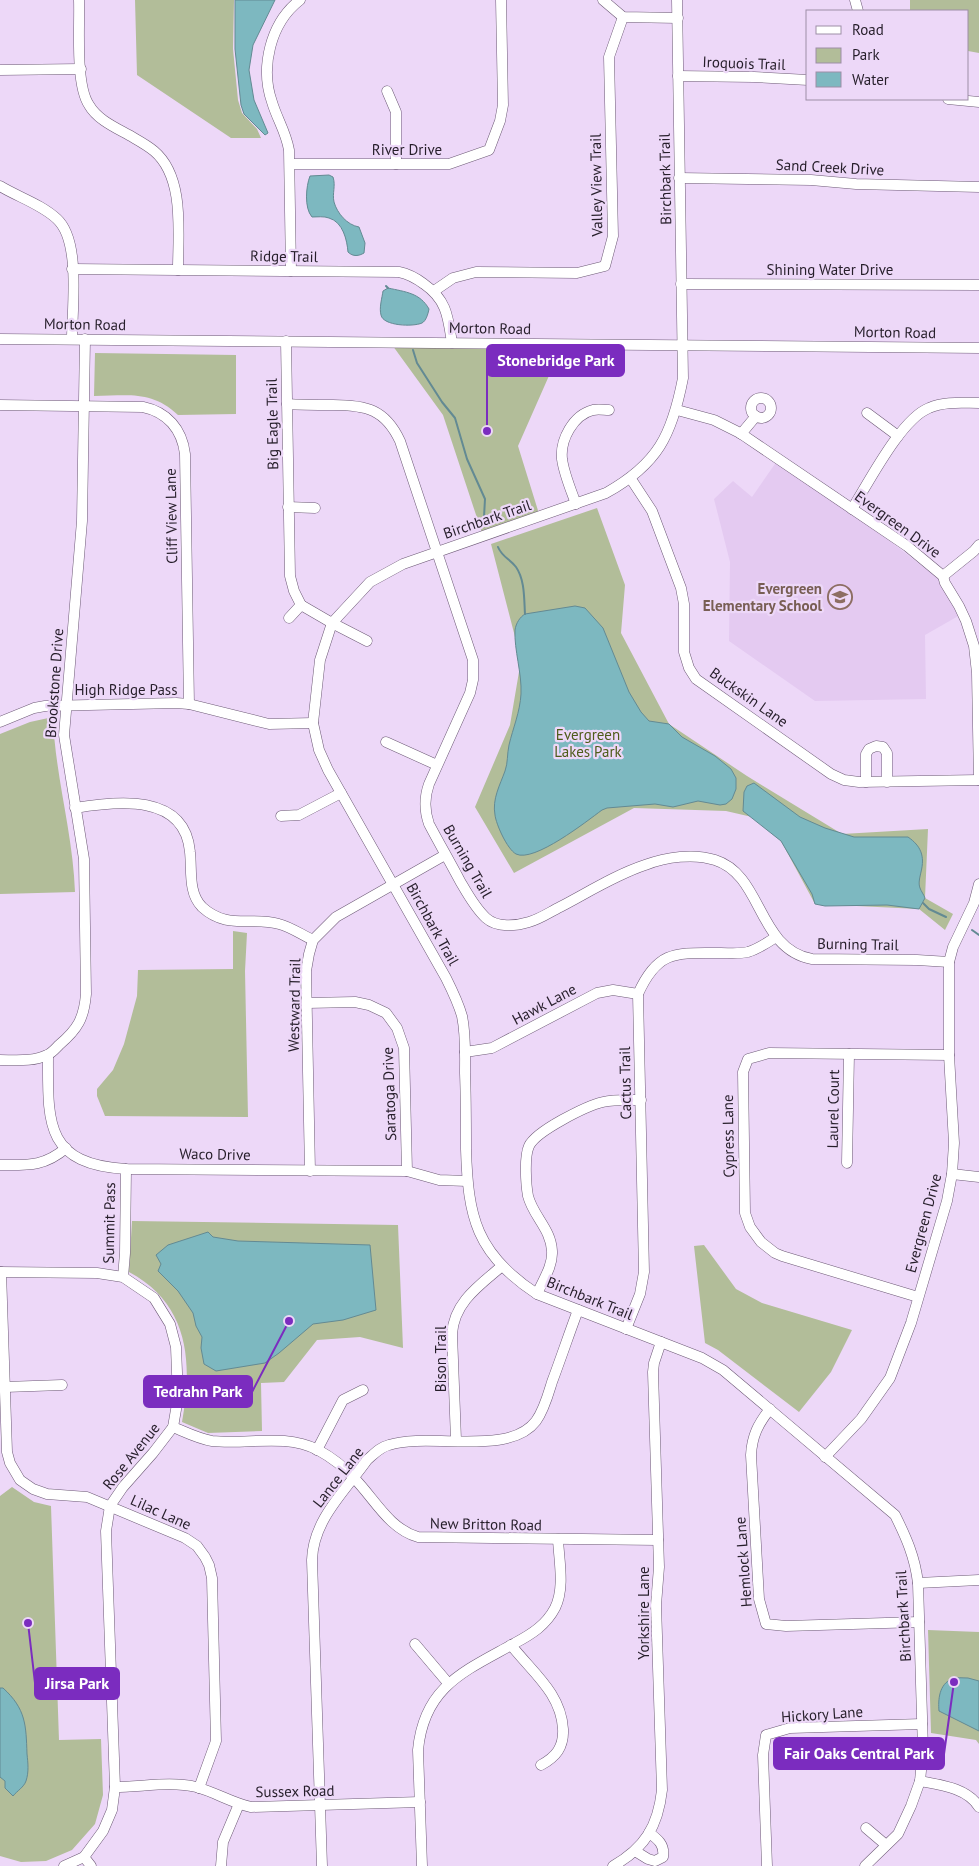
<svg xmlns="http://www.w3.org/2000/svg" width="979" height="1866" viewBox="0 0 979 1866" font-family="'PT Sans',sans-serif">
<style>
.built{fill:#e4caf1}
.green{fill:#b2bd99}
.water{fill:#7db8c0;stroke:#638a93}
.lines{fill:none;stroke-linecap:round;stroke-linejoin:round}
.stream{stroke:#638a93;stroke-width:2}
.minor-casing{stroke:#6d5a76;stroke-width:11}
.minor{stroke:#fff;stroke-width:10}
.labels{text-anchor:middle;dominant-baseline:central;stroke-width:4.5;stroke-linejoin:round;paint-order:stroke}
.street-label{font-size:15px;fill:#261e2a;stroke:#edd8f8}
.education-label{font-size:15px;font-weight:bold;fill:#785e54;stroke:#edd8f8;text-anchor:end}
.park-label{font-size:15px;fill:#4e5c1a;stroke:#edd8f8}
.leader{fill:none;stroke:#7b2cbf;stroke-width:2}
.callout-dot{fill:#7b2cbf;stroke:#edd8f8;stroke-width:2}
.callout{fill:#7b2cbf;stroke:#7b2cbf;stroke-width:2}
.callout-label{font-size:16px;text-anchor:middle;font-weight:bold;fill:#fff}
</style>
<rect width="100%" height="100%" fill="#edd8f8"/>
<!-- built -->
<path class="built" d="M777,461L852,512L939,579L960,615L925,635L926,699L815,701L729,641L730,562L714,499L733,481L752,497Z"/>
<!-- green -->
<g class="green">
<path d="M135,0H234L233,49L238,100L242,113L257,129L261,138H231L137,75Z"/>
<path d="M910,0H979V53L968,51V11H910Z"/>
<path d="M390,342L563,344L518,446L540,517L483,536L443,415Z"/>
<path d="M95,353L236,355V414L178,415C151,390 128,396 94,396Z"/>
<path d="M597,508L625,585L621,633L669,724L747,776L842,834L928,829L925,898L953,914L945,930L919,909L815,904L781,841L752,817L726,811L634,808L514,873L475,807L510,725L521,660L491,544Z"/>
<path d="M53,717C55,776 73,833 75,892L0,894V734L30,722Z"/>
<path d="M233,931L247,933L245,971L248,1117L105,1116L97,1096V1089L113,1070L124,1044L137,996L138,970L233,969Z"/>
<path d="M132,1221L398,1225L403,1348L360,1337L317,1340L284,1382L261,1383L262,1431L208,1433L182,1422C193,1362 189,1304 129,1272Z"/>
<path d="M704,1245L736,1289L762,1303L852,1330L831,1372L799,1412L718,1350L705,1343L694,1246Z"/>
<path d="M12,1487L34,1502L51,1506L59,1740L101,1739L103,1795L95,1824L72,1850L46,1861L21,1862L0,1856V1496Z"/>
<path d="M928,1630L979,1632V1744L976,1740L931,1733Z"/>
</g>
<!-- water -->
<g class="water">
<path d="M235,0H275L253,45L249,70L254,100L268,133L265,135L244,114L241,105L235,49Z"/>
<path d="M329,175L333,177C336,186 332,193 334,202C337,213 347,225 359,227L365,243L364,253C359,256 353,257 348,252C347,240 343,222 329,218C324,216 317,217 312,217C304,208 306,186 310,176Z"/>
<path d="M388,288C406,292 420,293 429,309C428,314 426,321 422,323C413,327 383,326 381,315C379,308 382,298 383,291Z"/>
<path d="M575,606L585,608L603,628L629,692L641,712L649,721L669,724L682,737L715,756L731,769L736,778V789L732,799L726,804L720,805L698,801L673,807L655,804L607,808L602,810C587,821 534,863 516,854C507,849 496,824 495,815C492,799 500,785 505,771C508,763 507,754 509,745C513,728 520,712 521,694C522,673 514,650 515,630C516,623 520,617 525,614Z"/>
<path d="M754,783L800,817L825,828L854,837H908C921,846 925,856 921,872C920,877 918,883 920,888C921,891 924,895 925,898L919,909L887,905L825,906L815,904L812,894L781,841L743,811L744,792L747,786Z"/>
<path d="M208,1232L213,1237L238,1241L370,1245L376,1310L343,1320L313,1324L279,1353L265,1363L216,1371L204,1364L201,1348L202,1337L196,1326L193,1313L178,1291L158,1271L161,1264L156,1255L168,1245Z"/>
<path d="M968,1678L979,1681V1731L939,1711C938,1700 939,1684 952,1679C956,1677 963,1678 968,1678Z"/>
<path d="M0,1688H3C26,1709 26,1725 27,1754C28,1763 29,1772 26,1781C24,1787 17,1791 13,1796L5,1788V1781L0,1777Z"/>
</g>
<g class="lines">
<!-- stream -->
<g class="stream">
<path d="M386,286L388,288"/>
<path d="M413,350L417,363L442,402L455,418L467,459L485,499L484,517L486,520"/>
<path d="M498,547C502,557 510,559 516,567C525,580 524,599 525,614"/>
<path d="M923,903L929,909L946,917"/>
<path d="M972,930L979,935"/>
</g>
<defs>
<g id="minor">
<path d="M79,0C80,26 75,84 89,105C98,121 119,129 134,138C141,142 148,146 154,151C185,177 178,233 178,270"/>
<path d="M603,0L623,17L678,18"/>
<path d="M677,0L683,378C672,435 658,464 606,493L403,564L370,582L332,623L320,660L313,723L319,750L328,770L446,978C452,990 458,1002 462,1016C466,1035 465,1054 465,1073C466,1098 466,1123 466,1149C468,1217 476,1254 537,1294L702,1358L723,1370L895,1515C906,1537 915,1557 918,1583L923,1750L920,1781L911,1806L898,1834L865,1866"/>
<path d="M855,0L858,11"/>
<path d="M0,70L81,69"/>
<path d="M678,76L754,77L808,80"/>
<path d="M387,91L396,112V164"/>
<path d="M948,99L979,102"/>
<path d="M290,164H449L489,150L500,121L503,105L501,0"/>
<path d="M679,178L811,180L856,184L979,187"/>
<path d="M0,186C18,197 41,204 57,219C81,241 72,308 72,339"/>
<path d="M72,269L399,272C409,274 416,278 424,284C447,300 448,317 452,343"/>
<path d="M291,271L289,150C286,132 277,119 272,102C260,68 270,23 300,0"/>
<path d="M681,284L979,285"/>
<path d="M434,291L453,278L476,272L577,273L605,266L613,236L609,57L623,17"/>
<path d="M0,339L979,348"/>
<path d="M286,341L290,576L294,591L301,605L289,618"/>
<circle cx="761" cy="408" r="10"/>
<path d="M287,404C302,405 318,405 333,405C366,405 385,409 400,441L473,660V680L470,693L429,784C424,798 424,810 429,824C439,843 450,862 460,881C467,893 475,908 486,918C497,928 516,926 529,922C540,919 550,912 560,907C587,893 615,875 645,865C666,857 694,853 715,860C763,875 757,949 812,959L917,960L949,962"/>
<path d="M0,405L143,407C167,412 182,429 185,454L189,704"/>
<path d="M677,410L714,420L740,433L907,546L943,576L945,583L959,606L966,621L974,646L977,673L979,780"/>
<path d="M867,413L898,436"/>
<path d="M741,434L756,416"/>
<path d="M631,479L652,511L681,588L684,604V652L689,668L696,679L831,774L844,780L859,782L979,780"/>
<path d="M576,504C571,490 564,474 562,459C560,440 573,415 593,410C598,409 604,410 609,410"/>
<path d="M288,507L315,508"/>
<path d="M852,509C869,482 901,419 929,408C945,401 962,403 979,403"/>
<path d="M943,576L974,551L979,545"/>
<path d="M301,605L332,623L367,641"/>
<path d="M0,722L34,708L45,706L176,703L189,704L269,724L313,723"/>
<path d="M386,742L437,765"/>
<path d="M866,782V754L869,749L876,746L883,747L887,753V782"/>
<path d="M75,808C117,801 185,793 190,852C192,870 188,893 202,907C227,930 251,916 279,924C291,927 302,935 313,940"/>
<path d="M281,816L299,815L341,793"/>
<path d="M307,1003L355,1002L369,1005L386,1013L397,1028L404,1048L407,1171"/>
<path d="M465,1052L492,1048L597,993L613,990L638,994"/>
<path d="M48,1055C48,1122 44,1164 126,1169L407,1171L439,1180L467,1181"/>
<path d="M0,1060C15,1060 33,1062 47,1055C52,1053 56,1048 59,1045C78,1029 84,1018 86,994L84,859L64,735L82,521L85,339"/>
<path d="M847,1163L849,1054"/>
<path d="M0,1165C27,1165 44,1167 66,1148"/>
<path d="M310,1171L306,971L309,954L313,940L336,917L445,855"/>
<path d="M952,1174L979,1177"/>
<path d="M0,1272L97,1273L123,1277L154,1298L170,1324L176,1347L178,1398L173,1427L153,1453L123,1487L110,1506L106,1531L115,1787L112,1810L103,1831L84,1857L64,1866"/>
<path d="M1,1272L7,1452L10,1463L20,1480L33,1489L47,1494L87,1497L185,1538L197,1546L205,1557L209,1565L212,1578L216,1741L199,1788"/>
<path d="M123,1277L125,1253L126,1169"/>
<path d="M537,1294C543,1280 553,1266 552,1251C551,1229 533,1216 528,1196C526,1185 524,1157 529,1146C536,1131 586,1106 603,1102C615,1099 628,1100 641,1100"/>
<path d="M918,1297L782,1256L775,1253L761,1242L750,1227L745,1213L743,1072L748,1059L769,1053L949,1055"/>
<path d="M626,1329L640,1294L644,1272L638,994C658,949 677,953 721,953C730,953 739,954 748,952C758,949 767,943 776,937"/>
<path d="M5,1387L62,1385"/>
<path d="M770,1409C758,1424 752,1436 751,1455L759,1599L766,1624L786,1626L919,1622"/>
<path d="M173,1427C185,1432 199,1439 212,1441C248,1445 284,1433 318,1450C331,1457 344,1467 354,1478C374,1498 389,1529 418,1537L658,1540"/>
<path d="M456,1440L452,1334C454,1302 480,1285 502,1266"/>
<path d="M317,1450L343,1400L363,1390"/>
<path d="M825,1457L861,1419L890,1378L911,1323L947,1201L952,1174L954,1143L949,1055V962L953,947L974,903L979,884"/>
<path d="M918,1583L979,1580"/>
<path d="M415,1644L448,1683"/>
<path d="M511,1645C532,1672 561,1693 563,1729C564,1747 556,1757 541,1765"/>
<path d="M920,1781C941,1785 967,1788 979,1807"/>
<path d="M115,1787C141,1787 171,1781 196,1787C215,1792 232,1803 251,1807L420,1802"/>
<path d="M866,1828L886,1845"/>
<path d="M635,1851L648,1859L655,1861L663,1857C665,1845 658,1839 649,1833"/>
<path d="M84,1857L91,1866"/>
<path d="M221,1866L223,1842L239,1804"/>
<path d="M322,1866L312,1560C313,1520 345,1491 367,1460C374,1454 380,1447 389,1445C430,1432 509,1457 536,1421C544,1410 548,1395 552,1382C561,1358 569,1334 578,1310"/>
<path d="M422,1866L418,1750C424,1686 465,1671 515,1643C532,1634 546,1625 555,1608C565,1588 559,1561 558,1539"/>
<path d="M613,1866C645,1848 658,1826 662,1790L656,1605L659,1567L653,1372L654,1363L661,1342"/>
<path d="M767,1866L763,1755L766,1735L790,1728L922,1724"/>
</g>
</defs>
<!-- minor casing -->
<use href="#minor" class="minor-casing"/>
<!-- minor -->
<use href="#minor" class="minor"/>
</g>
<!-- icons -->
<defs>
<symbol id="school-ring" viewBox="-11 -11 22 22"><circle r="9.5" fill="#edd8f8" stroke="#8d6e63" stroke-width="1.5"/><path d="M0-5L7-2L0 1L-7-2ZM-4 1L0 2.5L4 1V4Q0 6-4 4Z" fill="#8d6e63"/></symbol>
</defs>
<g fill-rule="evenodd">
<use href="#school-ring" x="826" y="583" width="28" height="28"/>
</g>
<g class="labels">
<!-- street labels -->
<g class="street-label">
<text transform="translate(744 63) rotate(2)">Iroquois Trail</text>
<text x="407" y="149">River Drive</text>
<text transform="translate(830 167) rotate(3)">Sand Creek Drive</text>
<text transform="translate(665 179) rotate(-91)">Birchbark Trail</text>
<text transform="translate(596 185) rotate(-91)">Valley View Trail</text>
<text transform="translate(284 256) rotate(1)">Ridge Trail</text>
<text x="830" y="269">Shining Water Drive</text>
<text transform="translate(85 324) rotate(1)">Morton Road</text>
<text transform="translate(490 328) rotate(1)">Morton Road</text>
<text transform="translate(895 332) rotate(1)">Morton Road</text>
<text transform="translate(272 424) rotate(-91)">Big Eagle Trail</text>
<text transform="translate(171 516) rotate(-91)">Cliff View Lane</text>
<text transform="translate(487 519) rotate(-19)">Birchbark Trail</text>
<text transform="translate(898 524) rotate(36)">Evergreen Drive</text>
<text transform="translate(54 683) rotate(-86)">Brookstone Drive</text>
<text x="126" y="689">High Ridge Pass</text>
<text transform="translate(749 697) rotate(35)">Buckskin Lane</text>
<text transform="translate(468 861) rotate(60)">Burning Trail</text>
<text transform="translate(433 924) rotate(61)">Birchbark Trail</text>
<text transform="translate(858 944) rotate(1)">Burning Trail</text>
<text transform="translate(544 1004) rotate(-28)">Hawk Lane</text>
<text transform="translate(294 1005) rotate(-89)">Westward Trail</text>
<text transform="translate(625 1083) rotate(-91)">Cactus Trail</text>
<text transform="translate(389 1094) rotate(-92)">Saratoga Drive</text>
<text transform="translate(833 1109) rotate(-89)">Laurel Court</text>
<text transform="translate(728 1136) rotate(-91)">Cypress Lane</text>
<text transform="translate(215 1154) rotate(1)">Waco Drive</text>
<text transform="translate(109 1223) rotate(-89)">Summit Pass</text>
<text transform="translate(923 1223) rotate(-75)">Evergreen Drive</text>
<text transform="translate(590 1298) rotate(22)">Birchbark Trail</text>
<text transform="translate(440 1359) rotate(-90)">Bison Trail</text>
<text transform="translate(131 1456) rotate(-51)">Rose Avenue</text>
<text transform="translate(338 1477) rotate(-52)">Lance Lane</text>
<text transform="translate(161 1512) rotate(24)">Lilac Lane</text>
<text transform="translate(486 1524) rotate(1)">New Britton Road</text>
<text transform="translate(743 1562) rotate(-94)">Hemlock Lane</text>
<text transform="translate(643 1613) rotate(-90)">Yorkshire Lane</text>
<text transform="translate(903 1616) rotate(-93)">Birchbark Trail</text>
<text transform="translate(822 1714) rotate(-4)">Hickory Lane</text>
<text transform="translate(295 1791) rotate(-1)">Sussex Road</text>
</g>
<!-- education labels -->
<g class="education-label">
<text x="822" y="588">Evergreen<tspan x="822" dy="17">Elementary School</tspan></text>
</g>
<!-- park labels -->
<g class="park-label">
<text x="588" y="734">Evergreen<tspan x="588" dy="17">Lakes Park</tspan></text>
</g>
</g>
<!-- callouts -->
<path class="leader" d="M487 431L487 361M289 1321L252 1392M28 1623L35 1683M954 1682L944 1754"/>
<g class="callout-dot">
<circle cx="487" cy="431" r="5"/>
<circle cx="289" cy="1321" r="5"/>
<circle cx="28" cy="1623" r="5"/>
<circle cx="954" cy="1682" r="5"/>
</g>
<g class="callout">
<rect x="487" y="345" width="137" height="31" rx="5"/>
<rect x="144" y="1376" width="108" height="31" rx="5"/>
<rect x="35" y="1668" width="84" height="31" rx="5"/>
<rect x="774" y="1738" width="170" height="31" rx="5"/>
</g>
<g class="callout-label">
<text x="556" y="366">Stonebridge Park</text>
<text x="198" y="1397">Tedrahn Park</text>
<text x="77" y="1689">Jirsa Park</text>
<text x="859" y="1759">Fair Oaks Central Park</text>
</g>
<!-- legend -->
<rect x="806" y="10" width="162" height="90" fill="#edd8f8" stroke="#9d8ea6"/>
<rect x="816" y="26" width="25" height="8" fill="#ffffff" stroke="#9d8ea6"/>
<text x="852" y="35" font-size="15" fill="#261e2a">Road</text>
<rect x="816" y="48" width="25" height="15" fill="#b2bd99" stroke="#9d8ea6"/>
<text x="852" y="60" font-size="15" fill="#261e2a">Park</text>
<rect x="816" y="72" width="25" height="15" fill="#7db8c0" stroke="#9d8ea6"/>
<text x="852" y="85" font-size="15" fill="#261e2a">Water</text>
</svg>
